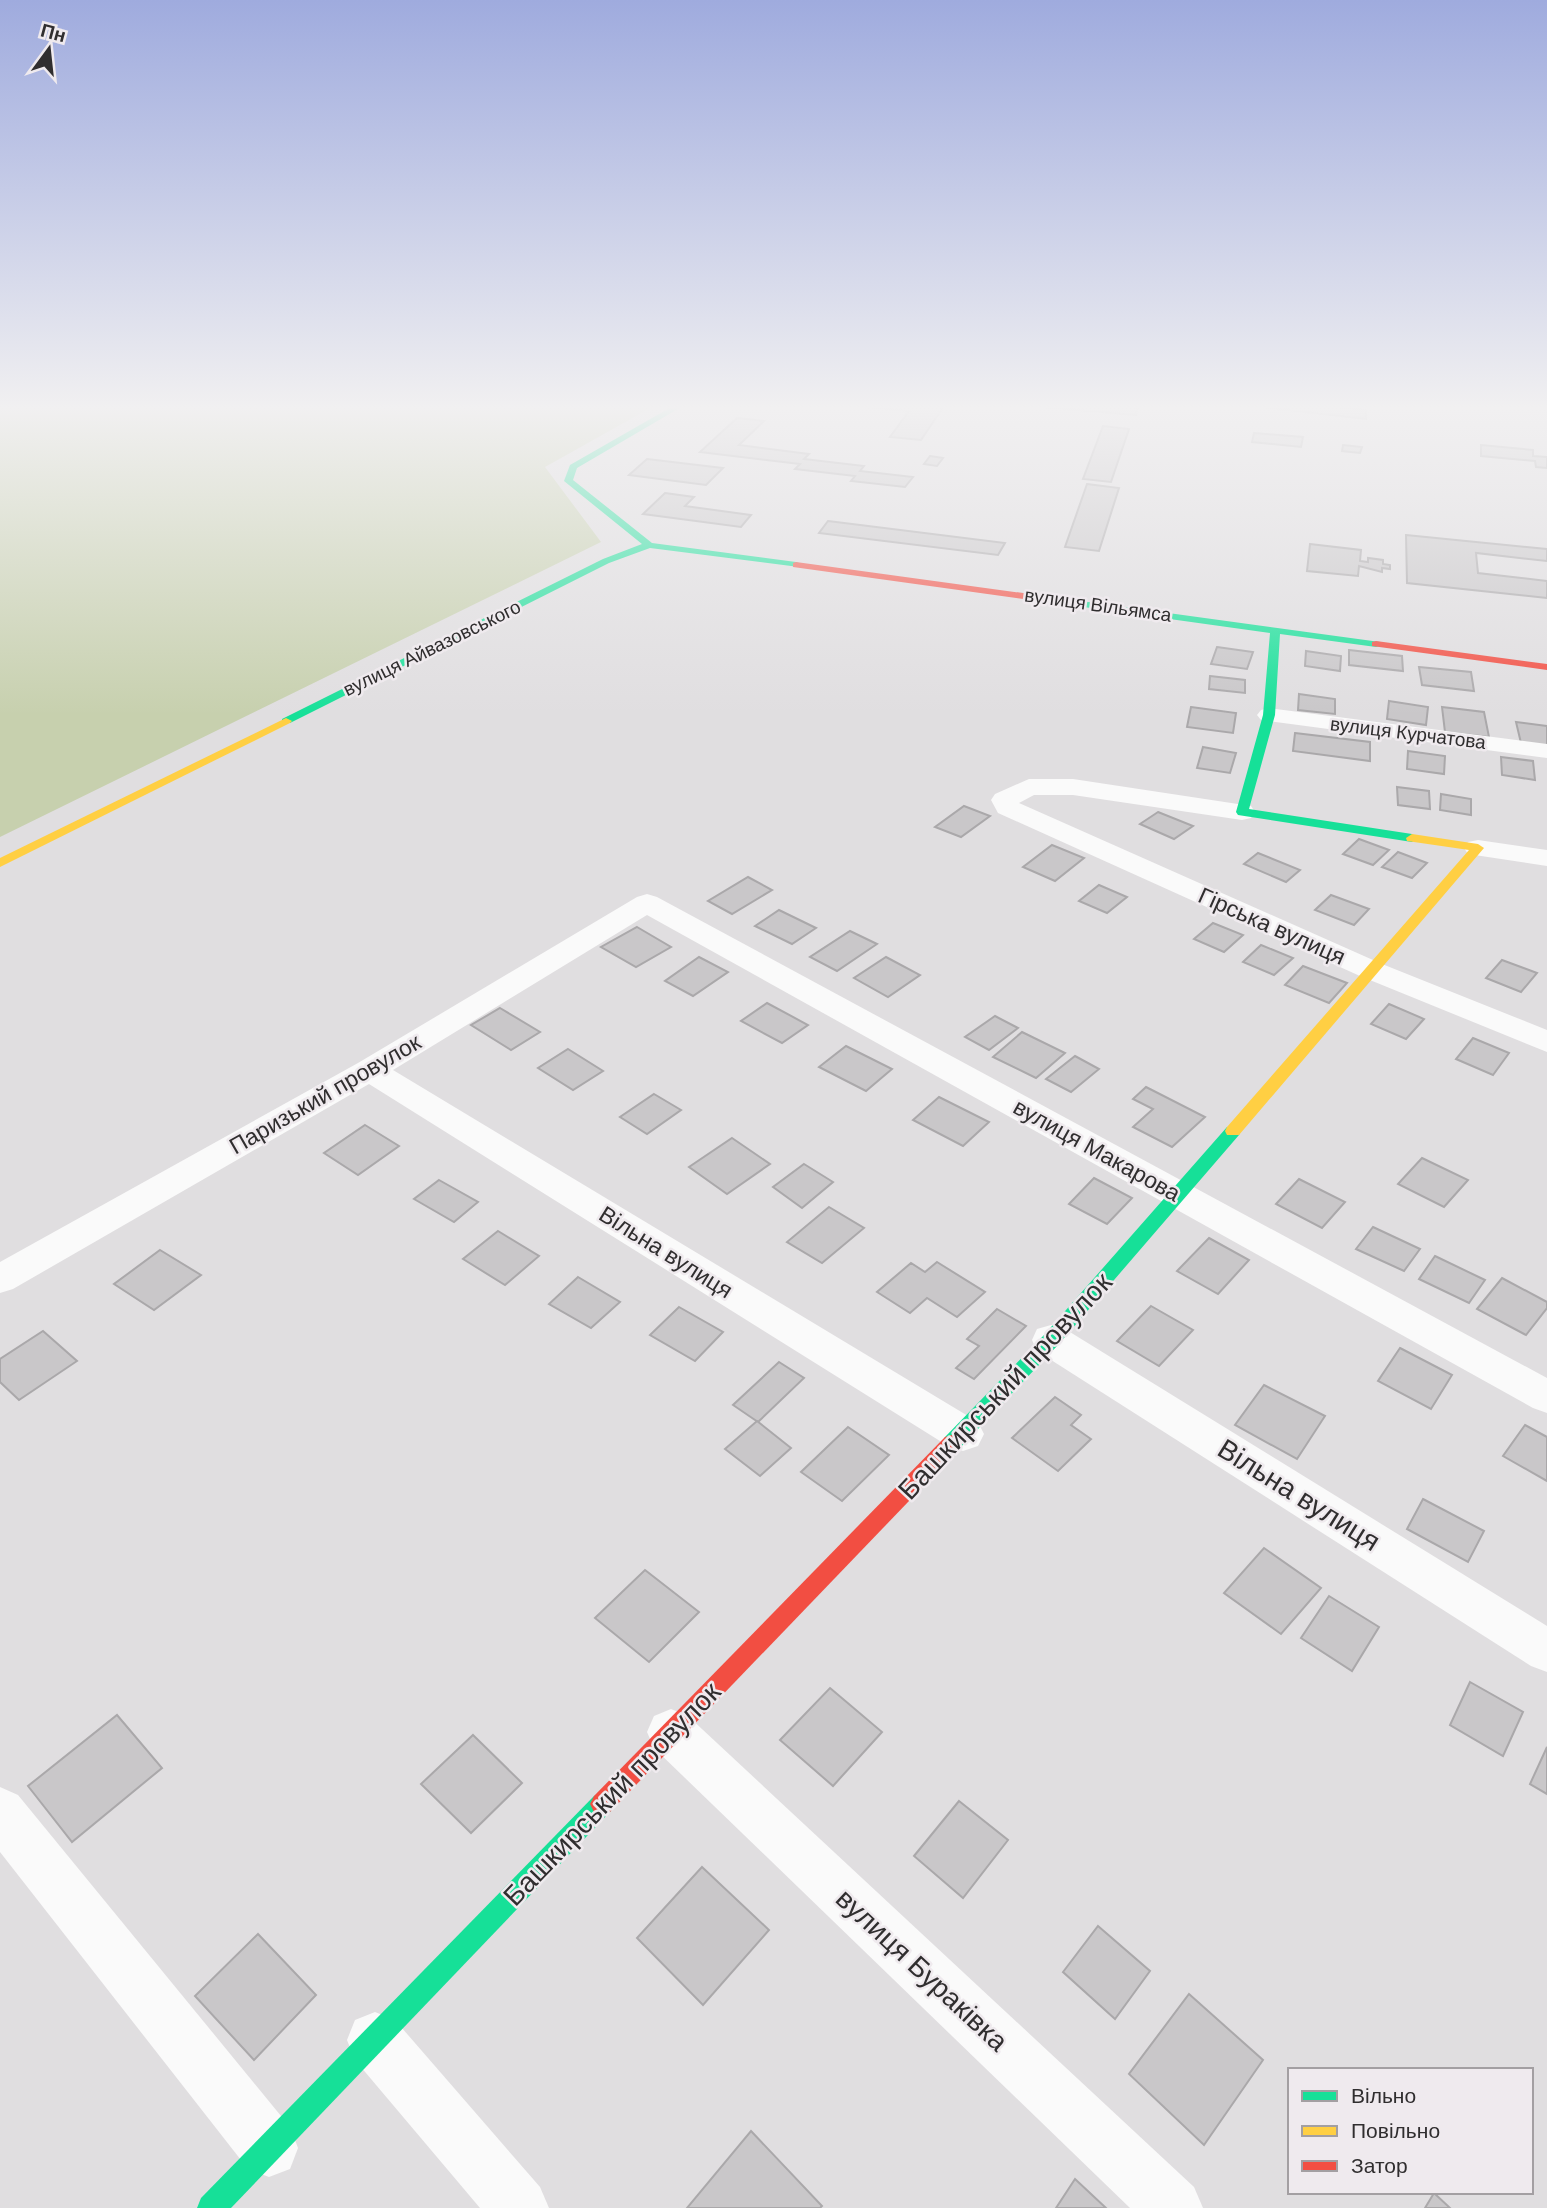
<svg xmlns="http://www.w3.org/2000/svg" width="1547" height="2208" viewBox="0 0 1547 2208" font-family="'DM Sans',sans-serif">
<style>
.green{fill:#c7d0ae}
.building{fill:#c9c7c9;stroke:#aaa8aa;stroke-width:2}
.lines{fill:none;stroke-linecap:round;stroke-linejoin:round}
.street{fill:#fafafa;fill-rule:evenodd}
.fast{fill:#16e098;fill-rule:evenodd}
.slow{fill:#ffcf43;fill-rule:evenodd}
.jam{fill:#f24e42;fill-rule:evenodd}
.labels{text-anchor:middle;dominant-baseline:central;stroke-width:5;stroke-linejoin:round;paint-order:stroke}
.far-street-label{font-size:19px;fill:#302e2f;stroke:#efeaee}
.street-label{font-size:23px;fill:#302e2f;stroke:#efeaee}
.near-street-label{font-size:28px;fill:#302e2f;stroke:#efeaee}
</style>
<rect width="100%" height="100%" fill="#e0dee0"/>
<!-- green -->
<path class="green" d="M0,406H654L545,467L601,542L0,837Z"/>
<!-- building -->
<g class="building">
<path d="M857,406H944L921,440L890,437L909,411Z"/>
<path d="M1030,406H1138L1136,415Z"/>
<path d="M1327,406L1366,410V419L1261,407Z"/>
<path d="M737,418L764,421L739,445L809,454L804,459L864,466L860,471L913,477L905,487L851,481L855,476L795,469L800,464L700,452Z"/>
<path d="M1103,426L1129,429L1111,482L1083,479Z"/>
<path d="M1254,433L1303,437L1301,447L1252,442Z"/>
<path d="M1343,445L1362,447L1360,453L1342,451Z"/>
<path d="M1481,445L1533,450V456L1547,457V468L1536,467L1535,461L1481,456Z"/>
<path d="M930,456L943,458L937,466L924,464Z"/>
<path d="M647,459L723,468L706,485L629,475Z"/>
<path d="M1087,484L1119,488L1099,551L1065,547Z"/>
<path d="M665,493L694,497L685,506L751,515L741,527L643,514Z"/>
<path d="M828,521L1005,543L998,555L819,533Z"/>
<path d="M1406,535L1547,549V561L1476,553L1478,573L1547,581V598L1407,583Z"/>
<path d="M1310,544L1361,550L1360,561L1368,562V558L1383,560V564L1390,565V569L1382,568V572L1359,566L1358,576L1307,571Z"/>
<path d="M1217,647L1253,652L1247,669L1211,664Z"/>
<path d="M1349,650L1402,656L1403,671L1349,665Z"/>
<path d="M1306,651L1341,656L1340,671L1305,666Z"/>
<path d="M1419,667L1471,672L1474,691L1422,685Z"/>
<path d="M1210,676L1245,680V693L1209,689Z"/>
<path d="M1299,694L1335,699V714L1298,710Z"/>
<path d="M1389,701L1428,707L1426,725L1387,719Z"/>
<path d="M1191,707L1236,713L1233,733L1187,727Z"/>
<path d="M1442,707L1484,712L1489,737L1445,732Z"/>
<path d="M1516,722L1547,726V746L1521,743Z"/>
<path d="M1295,733L1370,742V761L1293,751Z"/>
<path d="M1203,747L1236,753L1230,773L1197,768Z"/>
<path d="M1408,751L1445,756L1444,774L1407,769Z"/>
<path d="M1501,757L1533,761L1535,780L1502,775Z"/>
<path d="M1397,787L1429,791L1430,809L1398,805Z"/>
<path d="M1441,794L1471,799V815L1440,810Z"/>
<path d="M964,806L990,816L961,837L935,827Z"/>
<path d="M1158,812L1193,826L1174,839L1140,824Z"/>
<path d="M1359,839L1389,850L1373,865L1343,854Z"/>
<path d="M1052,845L1084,858L1055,881L1023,867Z"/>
<path d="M1398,852L1427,863L1412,878L1382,867Z"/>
<path d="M1258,853L1300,870L1286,882L1244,864Z"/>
<path d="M748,877L772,890L732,914L708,901Z"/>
<path d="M1099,885L1127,897L1107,913L1079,901Z"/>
<path d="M1331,895L1369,909L1354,925L1315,910Z"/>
<path d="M779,910L816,928L792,944L755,926Z"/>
<path d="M1213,923L1243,935L1224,952L1194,939Z"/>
<path d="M637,927L671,947L636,967L601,947Z"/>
<path d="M850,931L877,944L837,971L810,957Z"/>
<path d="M1261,945L1293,958L1274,975L1243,962Z"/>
<path d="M699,957L728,972L693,996L665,981Z"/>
<path d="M886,957L920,975L888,997L854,978Z"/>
<path d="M1502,960L1537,973L1521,992L1486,978Z"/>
<path d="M1303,966L1347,983L1329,1003L1285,985Z"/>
<path d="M767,1003L808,1025L782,1043L741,1021Z"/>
<path d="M1389,1004L1424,1019L1406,1039L1371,1024Z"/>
<path d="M500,1008L540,1032L511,1050L471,1025Z"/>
<path d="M995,1016L1018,1028L989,1050L965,1037Z"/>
<path d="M1022,1032L1065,1053L1036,1078L993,1057Z"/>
<path d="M1473,1038L1509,1053L1493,1075L1456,1059Z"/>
<path d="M846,1046L892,1069L866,1091L819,1067Z"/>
<path d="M568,1049L603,1071L573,1090L538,1068Z"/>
<path d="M1075,1056L1099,1069L1071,1092L1046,1079Z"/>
<path d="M1146,1087L1205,1117L1172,1147L1133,1127L1153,1109L1133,1099Z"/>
<path d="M654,1094L681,1110L647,1134L620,1117Z"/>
<path d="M939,1097L989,1122L963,1146L913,1120Z"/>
<path d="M365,1125L399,1146L358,1175L324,1153Z"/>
<path d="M732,1138L770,1164L727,1194L689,1167Z"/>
<path d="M1422,1158L1468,1180L1444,1207L1398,1184Z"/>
<path d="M804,1164L833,1182L802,1208L773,1187Z"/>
<path d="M1094,1178L1132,1198L1107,1224L1069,1204Z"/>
<path d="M1299,1179L1345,1202L1322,1228L1276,1204Z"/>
<path d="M439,1180L478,1202L454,1222L414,1199Z"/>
<path d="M829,1207L864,1228L822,1263L787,1242Z"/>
<path d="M1373,1227L1420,1249L1404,1271L1356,1249Z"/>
<path d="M498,1231L539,1256L505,1285L463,1259Z"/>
<path d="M1209,1238L1249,1260L1218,1294L1177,1271Z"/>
<path d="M160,1250L201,1275L154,1310L114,1284Z"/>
<path d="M1435,1256L1485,1280L1469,1303L1419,1279Z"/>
<path d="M937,1262L985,1292L957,1317L927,1298L910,1313L877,1292L911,1263L925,1272Z"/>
<path d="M578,1277L620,1302L591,1328L549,1304Z"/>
<path d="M1502,1278L1547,1302V1308L1526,1335L1477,1309Z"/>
<path d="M1151,1306L1193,1330L1159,1366L1117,1341Z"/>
<path d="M679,1307L723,1332L695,1361L650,1335Z"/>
<path d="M997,1309L1026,1326L974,1379L956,1368L979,1346L967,1339Z"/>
<path d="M43,1331L77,1361L19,1400L0,1382V1359Z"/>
<path d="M1400,1348L1452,1375L1431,1409L1378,1381Z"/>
<path d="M779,1362L804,1378L758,1422L733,1405Z"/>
<path d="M1264,1385L1325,1416L1297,1459L1235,1425Z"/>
<path d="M1055,1397L1081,1415L1071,1425L1091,1439L1058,1471L1012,1438Z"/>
<path d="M757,1421L791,1448L760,1476L725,1449Z"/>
<path d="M1525,1425L1547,1437V1481L1503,1456Z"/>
<path d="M848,1427L889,1455L842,1501L801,1472Z"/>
<path d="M1423,1499L1484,1531L1468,1562L1407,1529Z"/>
<path d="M1264,1548L1321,1588L1281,1634L1224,1593Z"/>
<path d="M645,1570L699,1612L649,1662L595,1618Z"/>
<path d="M1329,1596L1379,1627L1352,1671L1301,1638Z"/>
<path d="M1470,1682L1523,1712L1503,1756L1450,1725Z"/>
<path d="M830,1688L882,1732L833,1786L780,1740Z"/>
<path d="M117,1715L162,1768L72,1842L28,1786Z"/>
<path d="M473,1735L522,1783L471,1833L421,1784Z"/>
<path d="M1547,1747V1794L1530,1784Z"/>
<path d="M959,1801L1008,1840L963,1898L914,1856Z"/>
<path d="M702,1867L769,1930L703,2005L637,1938Z"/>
<path d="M1098,1926L1150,1971L1115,2019L1063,1972Z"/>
<path d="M258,1934L316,1995L254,2060L195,1996Z"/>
<path d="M1189,1994L1263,2060L1204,2145L1129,2074Z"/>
<path d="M751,2131L822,2206L820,2208H687Z"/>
<path d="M1075,2179L1106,2208H1056Z"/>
<path d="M1434,2193L1450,2208H1425Z"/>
</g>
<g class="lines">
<!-- street -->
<g class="street">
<path d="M1269,708L1547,744V758L1261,720L1257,715L1261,710Z"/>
<path d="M1029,779H1073L1251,806L1255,812L1251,818L1242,820L1073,795H1034L1019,803L1382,964L1547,1030V1052L1360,976L998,813L991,800L995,794Z"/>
<path d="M1478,840L1547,850V866L1468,854L1464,848L1468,842Z"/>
<path d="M647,894L657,897L1547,1378V1413L1533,1408L647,915L393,1070L978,1422L984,1434L978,1446L963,1451L948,1446L369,1084L13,1289L0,1293V1262L358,1063L637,897Z"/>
<path d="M1051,1325L1065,1329L1547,1626V1672L1531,1666L1037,1351L1032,1340L1037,1329Z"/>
<path d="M671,1709L688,1716L1194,2187L1203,2208H1130L654,1748L647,1732L654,1716Z"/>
<path d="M0,1787L18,1795L290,2127L298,2148L290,2169L269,2177L248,2169L0,1852Z"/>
<path d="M375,2012L395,2020L540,2187L549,2208H480L355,2060L347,2040L355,2020Z"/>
</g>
<!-- fast -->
<g class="fast">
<path d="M673,406H683L577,468L573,480L652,543L796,562L799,563V567L650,548L609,563L290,723H282V719L603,559L642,544L564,481L570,465Z"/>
<path d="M1059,598L1380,642V646L1376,647L1280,634L1275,715L1249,809L1412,834L1418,838L1412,842L1238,815L1236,812L1263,715L1270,633L1055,603L1054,601Z"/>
<path d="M1233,1126L1239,1127L1241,1131L1239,1135L1058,1345L959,1449L952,1451L945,1449L942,1443L945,1437L1044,1335L1227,1127Z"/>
<path d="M602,1792L610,1796L614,1804L610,1812L231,2208H197L201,2198L594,1796Z"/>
</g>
<!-- slow -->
<g class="slow">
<path d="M286,718L292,721L290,723L0,867V858Z"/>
<path d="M1412,834L1478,844L1484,848L1239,1135H1227L1225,1131L1227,1127L1469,850L1407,841L1406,838Z"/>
</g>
<!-- jam -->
<g class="jam">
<path d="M796,562L1059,598L1064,601L1059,604L793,567V563Z"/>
<path d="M1376,641L1547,664V670L1372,646V642Z"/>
<path d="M952,1435L959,1437L962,1443L959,1449L610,1812L602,1816L594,1812L590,1804L594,1796L945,1437Z"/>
</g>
</g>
<!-- sky -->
<linearGradient id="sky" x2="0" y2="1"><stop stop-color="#9fabde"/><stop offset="0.57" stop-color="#f1f0f1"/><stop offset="1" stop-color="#f1f0f1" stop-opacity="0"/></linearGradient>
<rect width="1547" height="715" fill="url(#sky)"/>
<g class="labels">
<!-- far-street labels -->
<g class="far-street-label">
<text transform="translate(1098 605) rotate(8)">вулиця Вільямса</text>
<text transform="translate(432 648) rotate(-26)">вулиця Айвазовського</text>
<text transform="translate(1408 733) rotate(7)">вулиця Курчатова</text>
</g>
<!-- street labels -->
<g class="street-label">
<text transform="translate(1272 926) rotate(24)">Гірська вулиця</text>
<text transform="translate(325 1094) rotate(-30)">Паризький провулок</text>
<text transform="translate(1097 1150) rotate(29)">вулиця Макарова</text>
<text transform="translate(666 1252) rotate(32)">Вільна вулиця</text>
</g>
<!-- near-street labels -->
<g class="near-street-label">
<text transform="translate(1005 1386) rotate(-47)">Башкирський провулок</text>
<text transform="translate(1299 1495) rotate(32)">Вільна вулиця</text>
<text transform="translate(612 1794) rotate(-46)">Башкирський провулок</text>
<text transform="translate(922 1970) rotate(43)">вулиця Бураківка</text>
</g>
</g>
<!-- legend -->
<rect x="1288" y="2068" width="245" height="126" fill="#efeaee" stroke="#a39fa2" stroke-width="2"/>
<rect x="1302" y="2091" width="35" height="10" fill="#16e098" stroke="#a39fa2" stroke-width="2"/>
<text x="1351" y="2103" font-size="21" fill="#302e2f">Вільно</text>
<rect x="1302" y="2126" width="35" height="10" fill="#ffcf43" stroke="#a39fa2" stroke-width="2"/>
<text x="1351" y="2138" font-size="21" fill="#302e2f">Повільно</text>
<rect x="1302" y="2161" width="35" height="10" fill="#f24e42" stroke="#a39fa2" stroke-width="2"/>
<text x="1351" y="2173" font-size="21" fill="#302e2f">Затор</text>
<!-- north arrow -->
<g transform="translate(49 49) rotate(15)" stroke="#efeaee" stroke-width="5" paint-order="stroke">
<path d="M0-5L12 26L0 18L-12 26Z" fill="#302e2f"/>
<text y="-10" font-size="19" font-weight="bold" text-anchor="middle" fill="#302e2f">Пн</text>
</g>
</svg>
